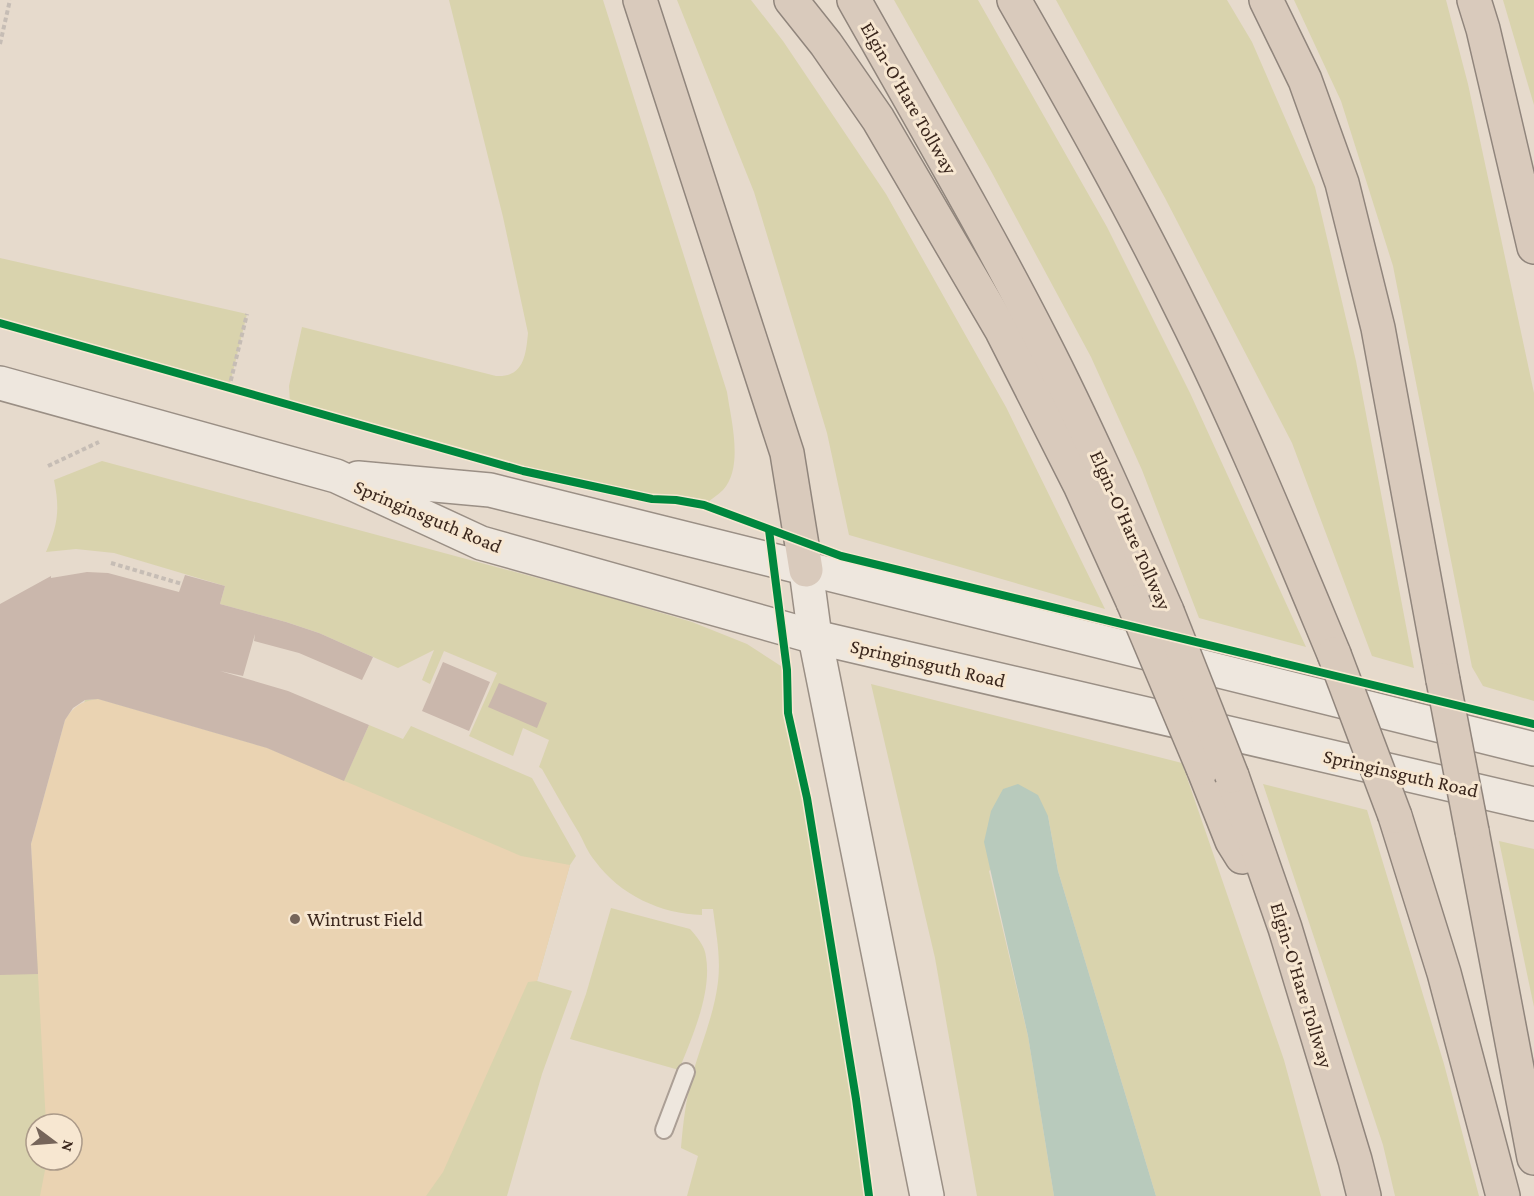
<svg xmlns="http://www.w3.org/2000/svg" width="1534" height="1196" viewBox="0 0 1534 1196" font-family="'Crimson Pro',serif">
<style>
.green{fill:#d9d3ad;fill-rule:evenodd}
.sand{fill:#ead3b2}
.water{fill:#b8cabc}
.building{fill:#cab7ac}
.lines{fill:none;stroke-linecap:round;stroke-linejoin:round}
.lane-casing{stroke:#ab9f95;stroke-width:20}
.secondary-casing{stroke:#9a8f85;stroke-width:36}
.highway-casing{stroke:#90857c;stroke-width:36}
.path{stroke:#c6bdb5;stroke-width:4;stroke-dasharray:4.5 3;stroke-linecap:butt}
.lane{stroke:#eee7de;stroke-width:16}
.secondary{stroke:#eee7de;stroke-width:33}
.highway{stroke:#d9cabc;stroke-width:33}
.highway-bridge-casing{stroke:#90857c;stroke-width:36;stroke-linecap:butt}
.highway-bridge{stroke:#d9cabc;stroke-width:33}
.cycleway-casing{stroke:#f7e7d1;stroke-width:11}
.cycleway{stroke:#00873e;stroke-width:8}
.poi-dot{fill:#76655a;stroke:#f7e7d1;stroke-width:2}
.labels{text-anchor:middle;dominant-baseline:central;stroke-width:6;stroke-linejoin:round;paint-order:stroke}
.street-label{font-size:20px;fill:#3a261c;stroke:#f7e7d1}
.poi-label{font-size:20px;fill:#3a261c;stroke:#f7e7d1;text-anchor:start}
</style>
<rect width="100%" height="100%" fill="#e6dacc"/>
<!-- green -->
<g class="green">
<path d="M449,0H603L727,392C731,420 744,467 723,490C718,495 710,500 704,505C686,502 667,502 649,499C527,478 409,438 290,404L289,386L302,327L496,376C524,378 526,354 528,333L503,217Z"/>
<path d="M677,0H751L783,41L886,194L1006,407L1105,609L849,535L827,433L754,192Z"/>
<path d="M894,0H978L1107,227L1190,393L1306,647L1199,618L1142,470L1091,357L991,171Z"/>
<path d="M1056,0H1227L1252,42L1315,187L1356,361L1414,668L1372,656L1292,443L1165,198Z"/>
<path d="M1294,0H1446L1468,84L1534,393V701L1483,686L1472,667L1393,266L1341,101Z"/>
<path d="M1503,0H1534V105Z"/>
<path d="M0,258L247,314L229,388L0,323Z"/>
<path d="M102,461L608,597L692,622L747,644L787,670L788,713L807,798L856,1099L869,1196H687L698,1156L681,1148C683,1123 686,1100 692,1076C701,1044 714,1015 718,982C721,957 716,933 713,909H702V915C661,914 620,895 595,861C588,853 584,842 579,833C566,812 554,790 542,769L539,767L549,740L523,728L513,756L469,736L497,673L444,651L430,684L422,680L434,650L398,668L319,633L286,622L220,604L225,586L114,553L76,549L46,552C58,525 60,509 54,480Z"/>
<path d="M871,684L1182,763L1284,1060L1321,1196H1156L1058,871L1048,816L989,871L1028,1036L1054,1196H977L935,958Z"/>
<path d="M98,699L267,748L344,780L369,725L403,739L411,726L532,778L576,856L570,865L537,981L572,991L542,1074L507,1196H0V975L85,700ZM36,1124H72V1160H36Z"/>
<path d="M1263,784L1367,810L1444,1064L1479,1196H1395L1383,1145Z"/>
<path d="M1499,841L1534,849V1007Z"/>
<path d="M611,908L690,929C697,937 705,946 706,957C712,993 692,1037 679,1070L570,1039L586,994Z"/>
</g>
<!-- sand -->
<path class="sand" d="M98,699L267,748L521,856L570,865L537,981L528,982L443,1172L426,1196H40L47,1160H72V1124H46L31,844L65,720C74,706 82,701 98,699Z"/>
<!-- water -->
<path class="water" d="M1018,784L1038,795L1048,816L1058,871L1156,1196H1054L1028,1036L984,842L991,811L1003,789Z"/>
<!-- building -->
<g class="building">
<path d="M87,572L108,573L179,592L185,575L225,586L220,604L286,622L319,633L373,657L362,680L299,653L254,641L255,634L243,676L220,671L288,691L369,725L344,781L267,748L98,699L85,700L73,708L65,720L31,844L38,974L0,975V604L51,576V578Z"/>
<path d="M443,662L490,682L469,731L422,711Z"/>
<path d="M499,683L547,703L537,728L488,707Z"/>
</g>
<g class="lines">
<defs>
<path id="lane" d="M664,1130L686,1072"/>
<g id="secondary">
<path d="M0,383L336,476L481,543L815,637L1534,804"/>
<path d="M358,478L490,490L1534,749"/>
<path d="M806,570L815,637L927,1196"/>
</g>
<g id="highway">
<path d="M640,0L787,453L806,570"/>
<path d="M791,0L826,44L878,119L1002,331L1080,485L1133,602"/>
<path d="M854,0C918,114 984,226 1043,342C1088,430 1127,520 1167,611"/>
<path d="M1014,0C1073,103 1131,206 1183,312C1239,424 1286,539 1334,654"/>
<path d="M1266,0L1305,80L1342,183L1378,328L1443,680"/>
<path d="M1474,0L1483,29L1534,247"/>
<path d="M1203,768L1232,841L1242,857"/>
<path d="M1232,776L1285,928L1355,1160L1364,1196"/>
<path d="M1395,816L1444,973L1503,1196"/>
<path d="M1472,831L1534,1158"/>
</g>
</defs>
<!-- lane casing -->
<use href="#lane" class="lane-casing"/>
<!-- secondary casing -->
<use href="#secondary" class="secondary-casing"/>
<!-- highway casing -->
<use href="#highway" class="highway-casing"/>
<!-- path -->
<g class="path">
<path d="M0,44L10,0"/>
<path d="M229,388L247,314"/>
<path d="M48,466L99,442"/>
<path d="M111,563L182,584"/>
</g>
<!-- lane -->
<use href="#lane" class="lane"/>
<!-- secondary -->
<use href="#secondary" class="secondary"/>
<!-- highway -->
<use href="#highway" class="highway"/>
<defs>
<g id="highway-bridge">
<path d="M1133,602L1203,768"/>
<path d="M1167,611L1232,776"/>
<path d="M1334,654L1395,816"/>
<path d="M1443,680L1472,831"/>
</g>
</defs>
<!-- highway-bridge casing -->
<use href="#highway-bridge" class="highway-bridge-casing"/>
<!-- highway-bridge -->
<use href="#highway-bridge" class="highway-bridge"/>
<defs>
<g id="cycleway">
<path d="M0,323L523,471L652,499L676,500L704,505L841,556L1534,724"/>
<path d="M769,530L787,670L788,713L807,798L856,1099L869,1196"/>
</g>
</defs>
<!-- cycleway casing -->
<use href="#cycleway" class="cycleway-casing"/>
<!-- cycleway -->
<use href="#cycleway" class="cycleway"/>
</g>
<!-- markers -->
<circle class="poi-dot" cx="295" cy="919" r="6"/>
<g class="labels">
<!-- street labels -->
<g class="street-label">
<text transform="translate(909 98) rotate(60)">Elgin-O'Hare Tollway</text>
<text transform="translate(428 516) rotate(23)">Springinsguth Road</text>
<text transform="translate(1131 530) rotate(66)">Elgin-O'Hare Tollway</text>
<text transform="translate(928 663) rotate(13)">Springinsguth Road</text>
<text transform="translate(1401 773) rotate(13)">Springinsguth Road</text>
<text transform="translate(1302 985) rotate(73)">Elgin-O'Hare Tollway</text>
</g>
<!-- poi labels -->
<g class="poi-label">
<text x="307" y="919">Wintrust Field</text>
</g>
</g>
<!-- north arrow -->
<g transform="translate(54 1142) rotate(106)"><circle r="28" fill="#f7e7d1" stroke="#ab9a89" stroke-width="1.5"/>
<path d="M0-4.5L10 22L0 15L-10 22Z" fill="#76655a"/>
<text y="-9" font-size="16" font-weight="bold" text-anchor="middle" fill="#3a261c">N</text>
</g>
</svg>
